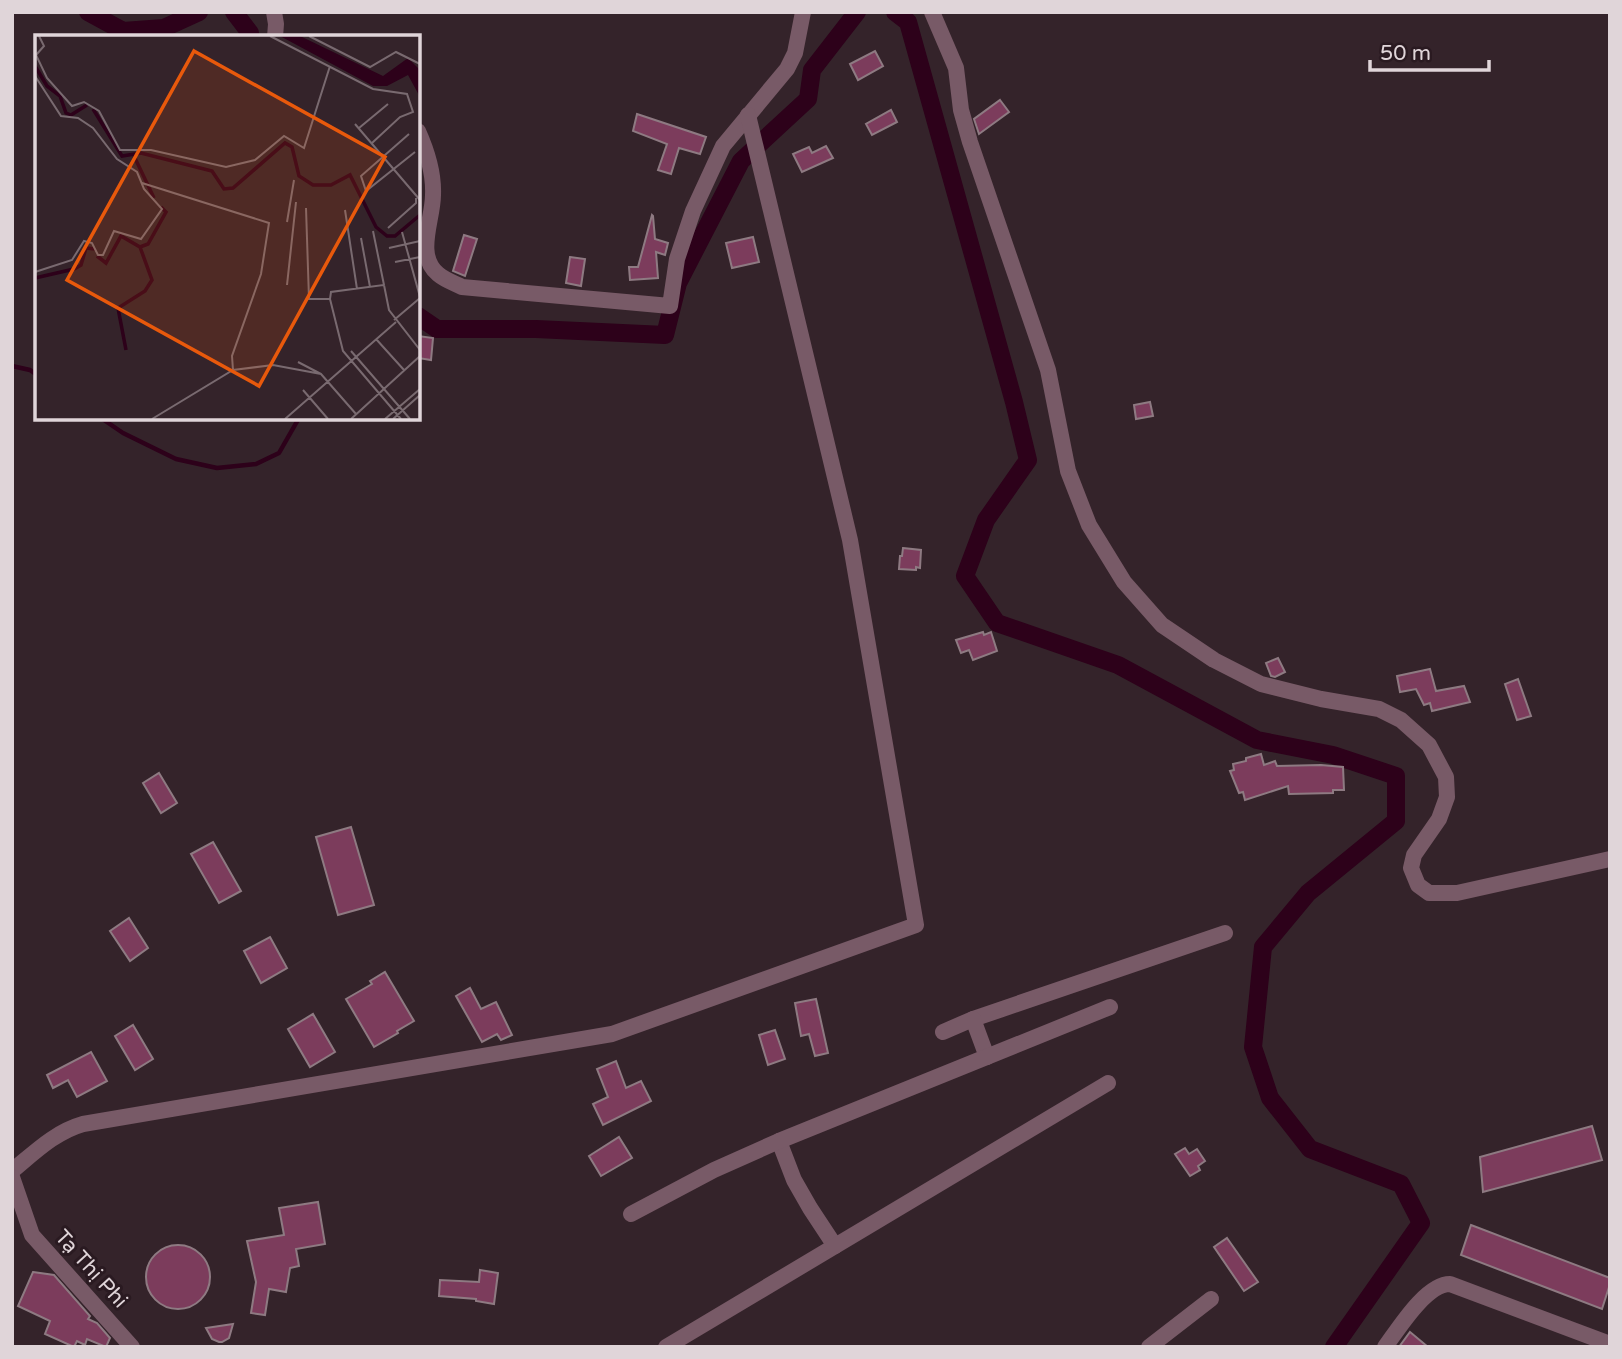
<svg xmlns="http://www.w3.org/2000/svg" width="1622" height="1359" viewBox="0 0 1622 1359" font-family="'Varela Round',sans-serif">
<style>
.lines{fill:none;stroke-linecap:round;stroke-linejoin:round}
.stream{stroke:#2d011a;stroke-width:4.5}
.canal{stroke:#2d011a;stroke-width:18}
.building{fill:#7c3c5c;stroke:#8e7a82;stroke-width:2}
.street{stroke:#785a67;stroke-width:16}
.labels{text-anchor:middle;dominant-baseline:central;stroke-width:6;stroke-linejoin:round;paint-order:stroke}
.street-label{font-size:21px;fill:#e0d5d9;stroke:#2a1a21}
.inset-river{fill:none;stroke:#2d011a;stroke-width:3.5}
.inset-road{fill:none;stroke:#796a70;stroke-width:2}
.view{fill:#e8590c;fill-opacity:0.15;stroke:#e8590c;stroke-width:3.5}
.inset-edge{fill:none;stroke:#e0d5d9;stroke-width:3.5}
</style>
<rect width="100%" height="100%" fill="#34232a"/>
<g class="lines">
<!-- stream -->
<g class="stream">
<path d="M12,366L30,370L37,375"/>
<path d="M101,418L123,433L176,459L217,468L256,464L279,453L299,418"/>
</g>
<!-- canal -->
<g class="canal">
<path d="M88,12L123,31L164,28L199,12"/>
<path d="M234,12L250,33V37"/>
<path d="M895,12L908,22L1014,402L1028,460L986,520L965,576L997,623L1118,665L1257,740L1333,755L1396,776V821L1308,893L1263,947L1253,1047L1270,1098L1310,1149L1401,1184L1421,1223L1334,1347"/>
<path d="M418,316L437,329H536L665,335L678,283L741,161L808,99L812,70L857,12"/>
</g>
</g>
<!-- building -->
<g class="building">
<path d="M875,51L883,66L858,80L850,64Z"/>
<path d="M1000,100L1009,112L979,134L974,119Z"/>
<path d="M891,110L897,122L872,135L866,124Z"/>
<path d="M637,114L706,137L700,154L679,148L671,174L658,170L667,144L633,131Z"/>
<path d="M826,146L833,158L802,172L793,154L809,147L812,153Z"/>
<path d="M652,215L653,216L655,239L668,243L665,255L656,252L658,278L630,280L629,267H638Z"/>
<path d="M464,235L477,239L465,276L453,271Z"/>
<path d="M753,237L759,262L732,268L726,243Z"/>
<path d="M570,257L585,259L581,286L566,283Z"/>
<path d="M418,336L433,338L431,360L418,358Z"/>
<path d="M1150,402L1153,416L1136,419L1134,405Z"/>
<path d="M903,548L921,550L920,568L916,567V570L899,569L900,556H902Z"/>
<path d="M983,632L984,635L991,632L997,651L973,660L969,650L961,653L956,640Z"/>
<path d="M1278,658L1285,672L1275,677L1271,676L1266,663Z"/>
<path d="M1430,669L1436,691L1464,686L1470,702L1432,711L1430,703L1424,705L1416,689L1400,692L1397,676Z"/>
<path d="M1518,679L1531,716L1517,720L1505,684Z"/>
<path d="M1261,754L1264,765L1275,761L1277,766L1321,765L1343,767L1344,790H1333V793L1289,794L1288,786L1245,800L1243,792L1239,793L1230,771L1234,770L1233,764L1246,761V758Z"/>
<path d="M159,773L177,803L161,813L143,783Z"/>
<path d="M351,827L374,905L338,915L316,837Z"/>
<path d="M213,842L241,891L219,903L191,854Z"/>
<path d="M129,918L148,948L130,961L110,931Z"/>
<path d="M270,937L287,968L261,983L244,951Z"/>
<path d="M385,972L414,1021L397,1031L398,1033L374,1047L346,999L372,984L370,981Z"/>
<path d="M470,988L481,1009L496,1002L512,1035L501,1040L497,1034L482,1042L456,996Z"/>
<path d="M816,999L828,1053L815,1056L809,1034L801,1036L795,1003Z"/>
<path d="M313,1014L335,1052L310,1067L288,1029Z"/>
<path d="M133,1025L153,1059L135,1070L115,1036Z"/>
<path d="M775,1030L785,1059L768,1065L759,1035Z"/>
<path d="M91,1052L107,1081L77,1097L68,1080L53,1088L47,1075Z"/>
<path d="M616,1061L626,1088L641,1081L651,1101L603,1125L593,1104L608,1097L597,1069Z"/>
<path d="M1592,1126L1602,1160L1483,1192L1480,1157Z"/>
<path d="M619,1137L632,1158L601,1176L589,1156Z"/>
<path d="M1185,1148L1189,1154L1197,1149L1205,1161L1198,1166L1200,1170L1190,1176L1175,1154Z"/>
<path d="M318,1202L325,1244L296,1249L299,1266L290,1268L286,1292L269,1289L265,1315L251,1313L256,1282L247,1241L284,1235L279,1208Z"/>
<path d="M1471,1225L1610,1278V1284L1602,1309L1461,1255Z"/>
<path d="M1227,1238L1258,1282L1244,1291L1214,1247Z"/>
<circle cx="178" cy="1277" r="32"/>
<path d="M480,1270L498,1273L494,1304L476,1301V1299L439,1296L440,1280L479,1282Z"/>
<path d="M33,1272L54,1275L90,1316L88,1319L97,1323L110,1338L106,1347L87,1339L85,1345L77,1341L74,1347L45,1334L50,1321L18,1306Z"/>
<path d="M233,1324L229,1338L222,1342H219L212,1339L206,1328Z"/>
<path d="M1410,1332L1428,1347H1399Z"/>
</g>
<g class="lines">
<!-- street -->
<g class="street">
<path d="M274,12L276,24L275,37"/>
<path d="M932,12L956,68L961,110L970,142L1048,370L1068,471L1089,525L1124,582L1162,625L1214,660L1261,684L1321,699L1379,709L1401,720L1429,745L1446,777L1447,797L1439,819L1414,855L1411,868L1418,885L1429,893H1457L1610,859"/>
<path d="M418,131C427,151 434,173 433,195C433,220 415,255 438,274C445,280 454,283 462,287L670,306L677,259L693,211L723,146L787,69L795,53L803,12"/>
<path d="M973,1019L1225,933"/>
<path d="M943,1032L973,1019L987,1057"/>
<path d="M779,1141L794,1180L810,1208L835,1246"/>
<path d="M12,1171C35,1152 55,1132 83,1124L612,1034L916,925L850,540L748,115"/>
<path d="M12,1177L32,1235L132,1347"/>
<path d="M631,1214L714,1170L779,1141L1110,1007"/>
<path d="M666,1347C813,1259 961,1172 1108,1083"/>
<path d="M1149,1347L1211,1299"/>
<path d="M1385,1347C1399,1328 1426,1284 1450,1284L1610,1344"/>
</g>
</g>
<g class="labels">
<!-- street labels -->
<g class="street-label">
<text transform="translate(91 1269) rotate(48)">Tạ Thị Phi</text>
</g>
</g>
<!-- overview -->
<g transform="translate(35 35)">
<rect width="385" height="385" fill="#34232a"/>
<path d="M245,1H265L348,41L373,23L385,35V62L373,40L352,51H338Z" fill="#2d011a"/>
<path class="inset-river" d="M0,31L12,51L25,61L31,78L36,80L52,70M58,74L87,121L106,118L177,136L189,154L198,153L250,108L257,112L264,141L278,150H296L315,140L341,192L352,201H360L385,180M99,121L119,163M62,221L71,228L86,201L105,212L113,209L131,177L126,172M0,243L39,234L46,230L51,213L60,214M91,315L83,273L110,256L117,245L105,212"/>
<path class="inset-road" d="M4,1L9,11L1,20L12,43L37,71L49,67L64,76L85,115H116L191,132L220,125L249,101L269,113L295,31M235,1L338,54L372,59L378,77L365,82L337,108M274,1L335,32L361,17L385,29M0,41L26,81L43,83L58,93L82,124L102,137L109,154L127,174L106,204L79,196L68,220H63L57,208L49,206L37,225L0,237M320,89L385,165M324,93L353,69M374,99L326,141L331,156L380,117M107,148L234,188L226,239L197,321L198,335M271,173L274,264H295L308,316L366,384M310,175L322,254M252,187L259,145M353,193L381,168V163M367,197L385,262M326,203L335,252M354,213L385,206M360,227L385,222M252,250L261,167M349,250L354,275L385,315M295,264L296,257L349,250L338,196M359,285L385,263M341,304L369,335M316,316L375,384M263,327L286,339M268,355L293,384M117,384L198,335L238,330L286,339L321,379M250,384L361,287M316,384L385,321M350,384L385,354M358,384L385,360"/>
<path class="view" d="M159,16L350,122L224,351L32,245Z"/>
<rect width="385" height="385" class="inset-edge"/>
</g>
<!-- border -->
<rect width="1622" height="1359" fill="none" stroke="#e0d5d9" stroke-width="28"/>
<!-- scale -->
<path d="M1370 60v10h119v-10" fill="none" stroke="#e0d5d9" stroke-width="3.5"/>
<text x="1380" y="60" font-size="21" fill="#e0d5d9" stroke="#2a1a21" stroke-width="5" paint-order="stroke">50 m</text>
</svg>
